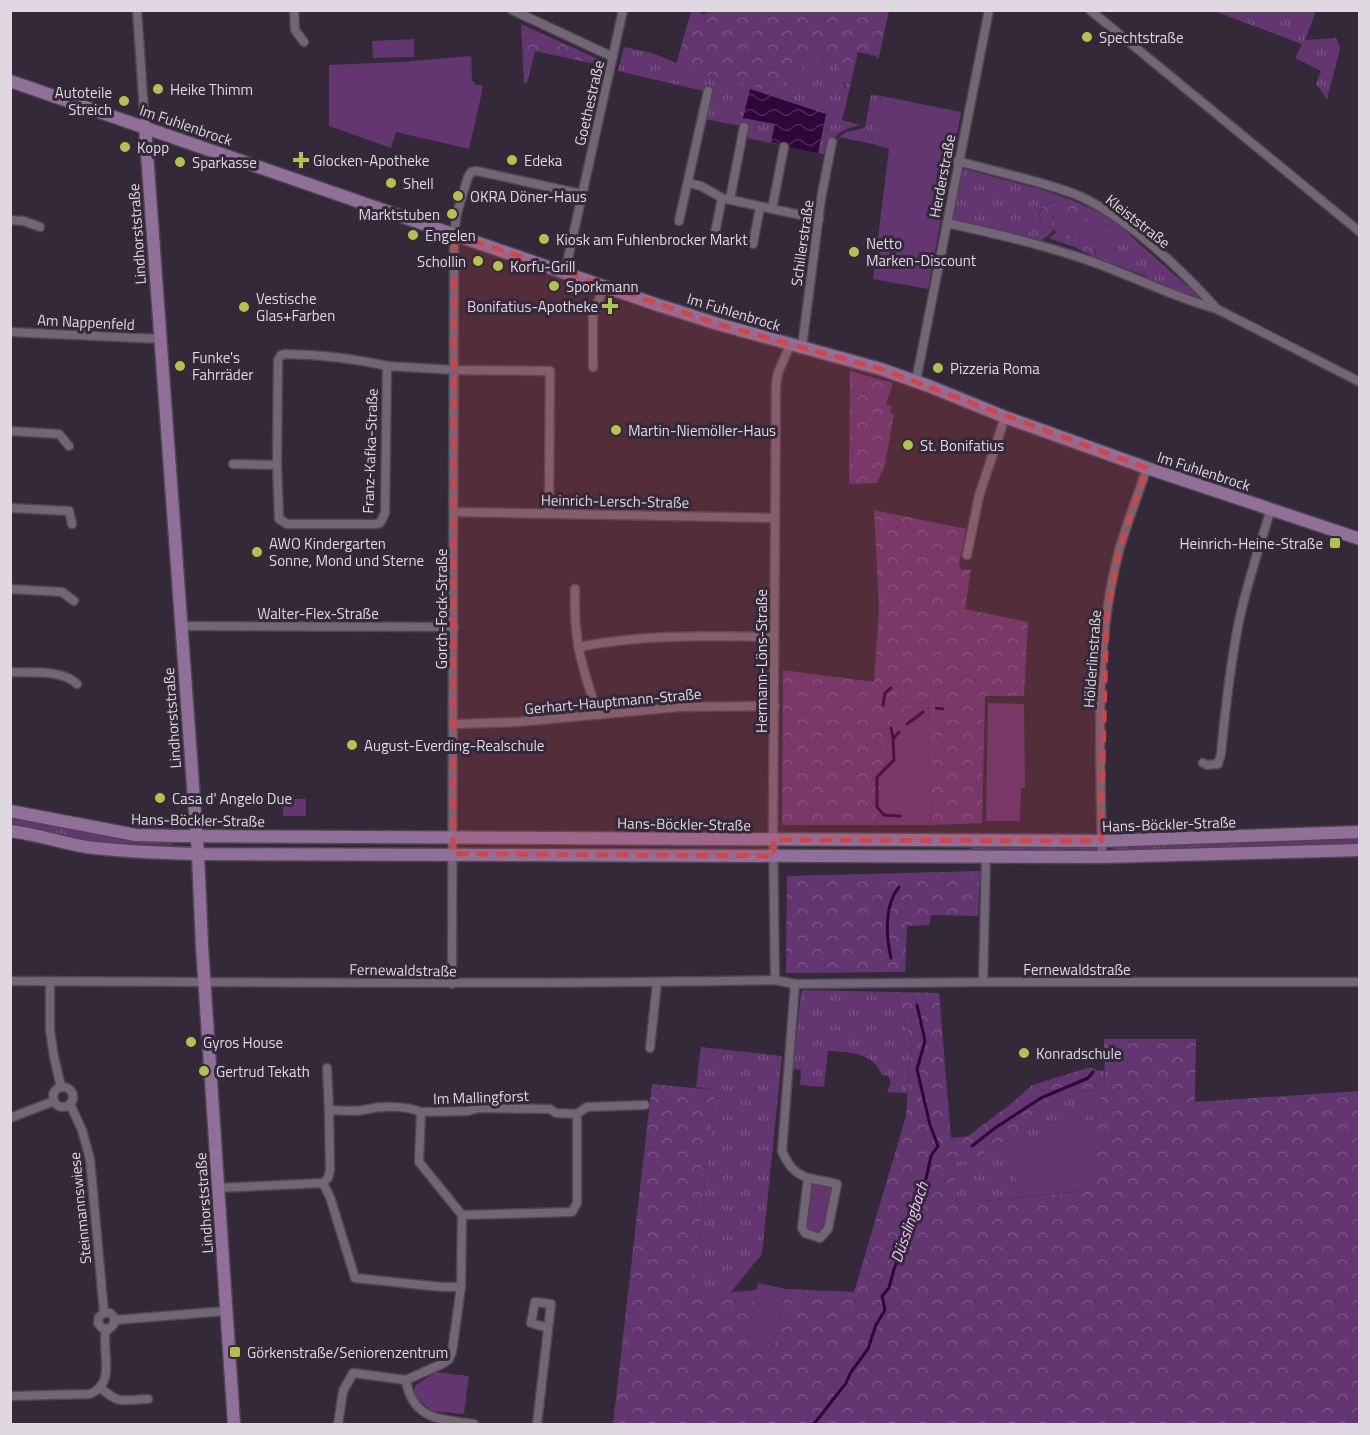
<svg xmlns="http://www.w3.org/2000/svg" width="1370" height="1435" viewBox="0 0 1370 1435" font-family="'Titillium Web',sans-serif">
<style>
.grass{fill:url(#grass-tufts)}
.forest{fill:url(#forest-crowns)}
.park{fill:#633671}
.water{fill:url(#water-waves)}
.lines{fill:none;stroke-linecap:round;stroke-linejoin:round}
.stream{stroke:#2f063a;stroke-width:3}
.street-casing{stroke:#4f4551;stroke-width:11}
.secondary-casing{stroke:#4f4551;stroke-width:15}
.street{stroke:#726576;stroke-width:8}
.secondary{stroke:#907099;stroke-width:12}
.marked{fill:#d74244;fill-opacity:0.2;stroke:#d74244;stroke-width:4.5;stroke-dasharray:12 8;stroke-linejoin:round}
.poi-dot{fill:#b2c34c;stroke:#342938;stroke-width:2}
.labels{text-anchor:middle;dominant-baseline:central;stroke-width:6;stroke-linejoin:round;paint-order:stroke}
.poi-label{font-size:15px;fill:#dfd8e1;stroke:#342938;text-anchor:start}
.street-label{font-size:15px;fill:#dfd8e1;stroke:#342938}
.water-label{font-size:16px;font-style:italic;fill:#f1c4ff;stroke:#342938}
</style>
<defs>
<pattern id="grass-tufts" width="24" height="20" patternUnits="userSpaceOnUse" patternTransform="scale(1.5)"><rect width="24" height="20" fill="#633671"/><path d="M3 7l-1-3M5 7V3M7 7l1-3M15 17l-1-3M17 17v-4M19 17l1-3" fill="none" stroke="#795285"/></pattern>
<pattern id="forest-crowns" width="20" height="18" patternUnits="userSpaceOnUse" patternTransform="scale(1.5)"><rect width="20" height="18" fill="#633671"/><path d="M2 6a3 3 0 1 1 6 0M12 15a3 3 0 1 1 6 0" fill="none" stroke="#795285"/></pattern>
<pattern id="water-waves" width="16" height="10" patternUnits="userSpaceOnUse" patternTransform="scale(1.5)"><rect width="16" height="10" fill="#2f063a"/><path d="M0 5q4-4 8 0t8 0" fill="none" stroke="#4d2a56"/></pattern>
</defs>
<rect width="100%" height="100%" fill="#342938"/>
<!-- grass -->
<g class="grass">
<path d="M1214,11H1316L1305,40L1336,38L1340,48L1339,53L1327,99L1316,84L1321,71L1295,58L1302,44Z"/>
<path d="M624,47L652,53L716,79L735,81L764,90L779,86L794,72L801,70L811,59H829L838,64L845,88L850,87L842,120L860,125C838,131 835,133 827,155L818,153L826,114L775,124L771,142L781,145L746,138L748,125L741,123V126L705,119L713,89L709,88V84L704,91L618,71Z"/>
<path d="M592,80L597,81L586,128L582,129Z"/>
<path d="M871,95L882,96L872,144L839,137L834,156H830C834,144 837,135 849,131C855,130 859,130 865,127Z"/>
<path d="M964,169L1040,189L1072,200L1051,202L1041,209L1039,216L1046,237L1041,241L952,219L962,170Z"/>
<path d="M1109,216L1121,224L1123,229L1187,286L1193,288L1198,295L1196,299L1152,282L1146,276L1095,257L1096,252H1110L1105,225Z"/>
<path d="M10,815L172,839V845L90,842L11,825Z"/>
<path d="M1359,836V845L1113,854L1114,843Z"/>
<path d="M971,844L1097,846V853L970,854Z"/>
<path d="M803,990L896,992L911,1043L907,1093L887,1092L891,1083L888,1076L882,1075C872,1051 850,1053 828,1051L824,1087L800,1085L801,1070L793,1069L801,993Z"/>
<path d="M701,1047L782,1056L762,1254L730,1293L693,1296L715,1090L696,1087Z"/>
<path d="M1096,1070L1104,1071L1105,1082L1093,1128H1085L1083,1115L1040,1135L1005,1147L1022,1197L957,1204L953,1163L978,1157L1025,1131L1032,1116L1052,1102L1074,1092L1096,1090Z"/>
</g>
<!-- forest -->
<g class="forest">
<path d="M708,10H889V11L879,57L876,59L877,56L858,52L850,87L847,88L841,78L838,64C830,58 821,58 811,59L801,70L794,72L779,86L764,90L735,81L716,79L676,65L691,11H699L704,15Z"/>
<path d="M521,24L600,60L602,62L597,81L592,80L595,64L535,51L527,82L526,84L524,83Z"/>
<path d="M1060,200H1072L1105,215L1085,222L1053,214L1055,229L1046,237C1039,215 1033,207 1060,200Z"/>
<path d="M1057,232C1070,235 1098,239 1095,257L1074,247L1049,238Z"/>
<path d="M850,371L893,383L886,404L892,407L890,413L894,414L885,465L877,483L849,484Z"/>
<path d="M874,510L966,529L959,565L961,570L971,569L965,609L1028,622L1024,696H985L982,823L932,825L928,698L892,720L875,825H782L783,670L874,682L879,609Z"/>
<path d="M980,871L978,916L931,915L929,925L907,926L905,972L786,973L787,876Z"/>
<path d="M896,992L939,993L951,1138L968,1136L1012,1103L1032,1085L1091,1067L1096,1070V1090L1074,1092L1052,1102L1032,1116L1025,1131L978,1157L953,1163L957,1204L1094,1190L1093,1128L1105,1082L1104,1039H1196L1195,1102L1359,1091V1424H613L652,1084L715,1090L693,1296L757,1290L747,1339L774,1345L786,1289L854,1292L906,1116L911,1043Z"/>
</g>
<!-- park -->
<g class="park">
<path d="M414,39V57L373,58L372,41Z"/>
<path d="M471,56L472,80L476,85H482V92L469,149L396,132L391,148L329,126V65L400,62Z"/>
<path d="M882,96L961,112L928,289L873,279L889,149L872,144Z"/>
<path d="M1065,209L1085,222L1105,215L1110,218L1105,225L1115,242L1110,253L1096,252C1088,237 1070,235 1055,232L1053,214Z"/>
<path d="M928,698L932,825H875L892,719Z"/>
<path d="M988,703L1024,704L1025,788H1021L1020,821H986Z"/>
<rect x="283" y="799" width="23" height="17"/>
<path d="M1083,1114L1085,1128H1093L1094,1190L1022,1197L1005,1147L1040,1135Z"/>
<path d="M811,1182L830,1185C835,1196 828,1232 814,1233L805,1227Z"/>
<path d="M758,1283L786,1289L774,1345L747,1339Z"/>
<path d="M435,1372L469,1376L464,1414L432,1411L413,1395L415,1386Z"/>
</g>
<!-- water -->
<path class="water" d="M750,89L826,114L818,153L788,147V144L771,142L775,124L743,118Z"/>
<g class="lines">
<!-- stream -->
<g class="stream">
<path d="M883,705L885,693L891,688"/>
<path d="M936,708L943,709"/>
<path d="M907,724L923,712"/>
<path d="M891,728L893,738"/>
<path d="M899,732L893,739L894,760L877,777V807L884,815L900,816"/>
<path d="M891,958C886,936 884,905 899,887"/>
<path d="M972,1146L995,1128L1041,1098L1088,1078L1093,1072"/>
<path d="M814,1424L846,1383L851,1372L868,1349L876,1325L885,1310L882,1296L889,1288L894,1269L911,1228L910,1213L918,1204L921,1185L926,1179L931,1156L938,1146L930,1125L917,1069L925,1041L917,1005"/>
</g>
<defs>
<g id="street">
<path d="M137,10L145,126"/>
<path d="M294,10L295,30L304,42"/>
<path d="M512,10L613,57"/>
<path d="M1090,10L1360,232"/>
<path d="M957,161C994,171 1036,180 1072,193C1122,212 1181,269 1217,309"/>
<path d="M688,183L701,186L722,198L819,219"/>
<path d="M730,199L744,127"/>
<path d="M772,209L784,147"/>
<path d="M10,220L24,221L40,227"/>
<path d="M679,221L708,91"/>
<path d="M947,223C996,234 1045,245 1093,262C1135,277 1175,298 1217,309L1360,382"/>
<path d="M715,233L722,198"/>
<path d="M753,244L760,207"/>
<path d="M565,272L623,10"/>
<path d="M10,332L160,339"/>
<path d="M802,347L821,199L832,142"/>
<path d="M387,366C353,358 321,355 286,354L281,355L278,360L277,465L279,519L287,524H375L380,523L385,513L387,366L455,370L550,371L549,513"/>
<path d="M593,367V316L604,286"/>
<path d="M916,381L989,10"/>
<path d="M10,431L59,434L69,446"/>
<path d="M233,464L277,465"/>
<path d="M10,508L69,511L72,524"/>
<path d="M455,512L775,518"/>
<path d="M967,555L979,496L1005,417"/>
<path d="M10,589L62,592L74,601"/>
<path d="M575,589C573,640 582,667 598,715"/>
<path d="M181,626L454,627"/>
<path d="M578,647C644,634 707,636 774,637"/>
<path d="M10,672C30,673 62,669 77,684"/>
<path d="M454,724L518,722L679,707L775,706"/>
<path d="M1203,763L1207,765L1218,764L1221,754C1225,711 1230,668 1238,626C1246,586 1259,548 1271,509"/>
<path d="M1102,857C1101,756 1093,649 1119,551C1127,523 1138,495 1147,468"/>
<path d="M775,980L773,830L776,385L778,373L790,345"/>
<path d="M10,981C265,982 520,985 775,980L795,984L983,982H1360"/>
<path d="M50,981V1030L54,1057L61,1087"/>
<path d="M983,982L986,857"/>
<path d="M452,984L454,234L457,213L468,177L471,172L477,171L582,194"/>
<path d="M795,984L782,1151C788,1165 794,1173 808,1178L802,1228L805,1233L820,1238L828,1229L837,1184L808,1178"/>
<path d="M650,1048L657,983"/>
<path d="M327,1068L329,1110"/>
<circle cx="63" cy="1097" r="10"/>
<path d="M70,1104L82,1130L90,1159L104,1313L99,1317L98,1323L102,1328L109,1329L114,1324V1317L110,1313H104"/>
<path d="M421,1112L468,1111L479,1108L550,1109L556,1113L577,1114V1203L572,1212L462,1215"/>
<path d="M577,1114L587,1107L645,1105"/>
<path d="M10,1118L54,1101"/>
<path d="M218,1188L323,1183L330,1197L355,1278L442,1287H461L462,1215L419,1162L421,1112C404,1105 381,1106 363,1110C352,1112 340,1110 329,1110L330,1170L328,1178L323,1183"/>
<path d="M115,1320L226,1311"/>
<path d="M406,1380L444,1363L449,1359L452,1352L461,1287"/>
<path d="M101,1388C119,1405 124,1400 148,1399"/>
<path d="M10,1396L90,1394C117,1383 101,1351 106,1329"/>
<path d="M338,1424L343,1391L353,1373L406,1380C412,1420 441,1419 474,1424"/>
<path d="M537,1424L551,1304L535,1302L531,1323L548,1328"/>
</g>
<g id="secondary">
<path d="M10,81L655,304L718,324L881,369L929,386L1005,417L1147,468L1360,539"/>
<path d="M145,126L198,854L202,946L234,1424"/>
<path d="M10,811L136,835L175,836L1101,841L1360,832"/>
<path d="M10,831C37,834 61,843 87,847C124,852 161,853 198,854L1102,857L1360,850"/>
</g>
</defs>
<!-- street casing -->
<use href="#street" class="street-casing"/>
<!-- secondary casing -->
<use href="#secondary" class="secondary-casing"/>
<!-- street -->
<use href="#street" class="street"/>
<!-- secondary -->
<use href="#secondary" class="secondary"/>
</g>
<!-- marked area -->
<path class="marked" d="M454,234L718,324L881,369L1147,468L1120,549L1107,617L1101,841L773,840L774,856L453,854Z"/>
<!-- markers -->
<g class="poi-dot">
<circle cx="1087" cy="37" r="6"/>
<circle cx="158" cy="89" r="6"/>
<circle cx="124" cy="101" r="6"/>
<circle cx="125" cy="147" r="6"/>
<path d="M298 151h6v6h6v6h-6v6h-6v-6h-6v-6h6z"/>
<circle cx="512" cy="160" r="6"/>
<circle cx="180" cy="162" r="6"/>
<circle cx="391" cy="183" r="6"/>
<circle cx="458" cy="196" r="6"/>
<circle cx="452" cy="214" r="6"/>
<circle cx="413" cy="235" r="6"/>
<circle cx="544" cy="239" r="6"/>
<circle cx="854" cy="252" r="6"/>
<circle cx="478" cy="261" r="6"/>
<circle cx="498" cy="266" r="6"/>
<circle cx="554" cy="286" r="6"/>
<path d="M607 297h6v6h6v6h-6v6h-6v-6h-6v-6h6z"/>
<circle cx="244" cy="307" r="6"/>
<circle cx="180" cy="366" r="6"/>
<circle cx="938" cy="368" r="6"/>
<circle cx="616" cy="430" r="6"/>
<circle cx="908" cy="445" r="6"/>
<rect x="1329" y="537" width="12" height="12" rx="3"/>
<circle cx="257" cy="552" r="6"/>
<circle cx="352" cy="745" r="6"/>
<circle cx="160" cy="798" r="6"/>
<circle cx="191" cy="1042" r="6"/>
<circle cx="1024" cy="1053" r="6"/>
<circle cx="204" cy="1071" r="6"/>
<rect x="229" y="1346" width="12" height="12" rx="3"/>
</g>
<g class="labels">
<!-- poi labels -->
<g class="poi-label">
<text x="1099" y="37">Spechtstraße</text>
<text x="170" y="89">Heike Thimm</text>
<text x="112" y="92" text-anchor="end">Autoteile<tspan x="112" dy="17">Streich</tspan></text>
<text x="137" y="147">Kopp</text>
<text x="313" y="160">Glocken-Apotheke</text>
<text x="524" y="160">Edeka</text>
<text x="192" y="162">Sparkasse</text>
<text x="403" y="183">Shell</text>
<text x="470" y="196">OKRA Döner-Haus</text>
<text x="440" y="214" text-anchor="end">Marktstuben</text>
<text x="425" y="235">Engelen</text>
<text x="556" y="239">Kiosk am Fuhlenbrocker Markt</text>
<text x="866" y="243">Netto<tspan x="866" dy="17">Marken-Discount</tspan></text>
<text x="466" y="261" text-anchor="end">Schollin</text>
<text x="510" y="266">Korfu-Grill</text>
<text x="566" y="286">Sporkmann</text>
<text x="256" y="298">Vestische<tspan x="256" dy="17">Glas+Farben</tspan></text>
<text x="598" y="306" text-anchor="end">Bonifatius-Apotheke</text>
<text x="192" y="357">Funke's<tspan x="192" dy="17">Fahrräder</tspan></text>
<text x="950" y="368">Pizzeria Roma</text>
<text x="628" y="430">Martin-Niemöller-Haus</text>
<text x="920" y="445">St. Bonifatius</text>
<text x="269" y="543">AWO Kindergarten<tspan x="269" dy="17">Sonne, Mond und Sterne</tspan></text>
<text x="1323" y="543" text-anchor="end">Heinrich-Heine-Straße</text>
<text x="364" y="745">August-Everding-Realschule</text>
<text x="172" y="798">Casa d' Angelo Due</text>
<text x="203" y="1042">Gyros House</text>
<text x="1036" y="1053">Konradschule</text>
<text x="216" y="1071">Gertrud Tekath</text>
<text x="247" y="1352">Görkenstraße/Seniorenzentrum</text>
</g>
<!-- street labels -->
<g class="street-label">
<text transform="translate(589 103) rotate(-77)">Goethestraße</text>
<text transform="translate(186 125) rotate(19)">Im Fuhlenbrock</text>
<text transform="translate(942 176) rotate(-79)">Herderstraße</text>
<text transform="translate(1138 221) rotate(38)">Kleiststraße</text>
<text transform="translate(137 234) rotate(-94)">Lindhorststraße</text>
<text transform="translate(802 243) rotate(-82)">Schillerstraße</text>
<text transform="translate(734 312) rotate(17)">Im Fuhlenbrock</text>
<text transform="translate(86 322) rotate(3)">Am Nappenfeld</text>
<text transform="translate(370 451) rotate(-88)">Franz-Kafka-Straße</text>
<text transform="translate(1204 471) rotate(18)">Im Fuhlenbrock</text>
<text transform="translate(615 501) rotate(1)">Heinrich-Lersch-Straße</text>
<text transform="translate(441 609) rotate(-90)">Gorch-Fock-Straße</text>
<text x="318" y="613">Walter-Flex-Straße</text>
<text transform="translate(1092 659) rotate(-86)">Hölderlinstraße</text>
<text transform="translate(761 661) rotate(-90)">Hermann-Löns-Straße</text>
<text transform="translate(613 701) rotate(-5)">Gerhart-Hauptmann-Straße</text>
<text transform="translate(172 718) rotate(-94)">Lindhorststraße</text>
<text transform="translate(198 820) rotate(1)">Hans-Böckler-Straße</text>
<text transform="translate(684 824) rotate(1)">Hans-Böckler-Straße</text>
<text transform="translate(1169 824) rotate(-2)">Hans-Böckler-Straße</text>
<text x="1077" y="969">Fernewaldstraße</text>
<text transform="translate(403 970) rotate(1)">Fernewaldstraße</text>
<text transform="translate(481 1097) rotate(-2)">Im Mallingforst</text>
<text transform="translate(204 1203) rotate(-94)">Lindhorststraße</text>
<text transform="translate(80 1208) rotate(-96)">Steinmannswiese</text>
</g>
<!-- water labels -->
<g class="water-label">
<text transform="translate(909 1222) rotate(-71)">Düsslingbach</text>
</g>
</g>
<!-- border -->
<rect width="1370" height="1435" fill="none" stroke="#dfd8e1" stroke-width="24"/>
</svg>
